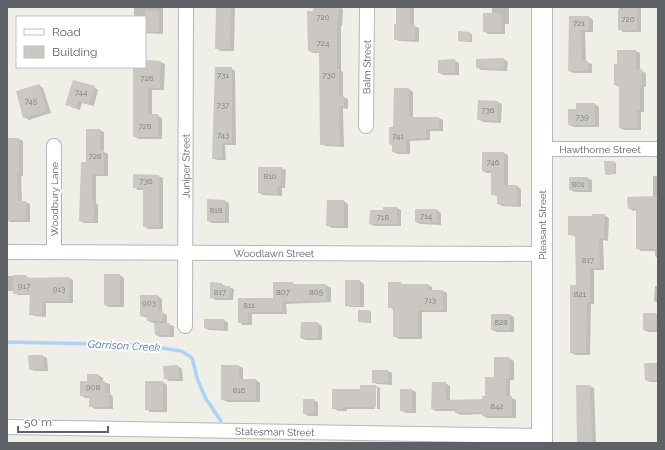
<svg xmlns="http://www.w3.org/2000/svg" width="665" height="450" viewBox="0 0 665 450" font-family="Raleway,sans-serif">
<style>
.shadow{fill:#0003}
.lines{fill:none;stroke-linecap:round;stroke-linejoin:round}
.stream{stroke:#add2f9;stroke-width:3.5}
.building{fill:#cbc8c4}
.street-casing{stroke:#b4b6ba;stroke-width:16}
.secondary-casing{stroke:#b5b8bd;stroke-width:22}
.street{stroke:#fff;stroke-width:14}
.secondary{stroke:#fff;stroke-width:20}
.labels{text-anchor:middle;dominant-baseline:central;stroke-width:4;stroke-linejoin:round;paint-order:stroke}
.number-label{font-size:8px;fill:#797b7e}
.street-label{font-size:10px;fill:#5e6166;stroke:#fff}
.water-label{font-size:11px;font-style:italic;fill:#4d77b3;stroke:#fff}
</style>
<rect width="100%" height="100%" fill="#efeee7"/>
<!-- shadow -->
<g class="shadow">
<path d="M134,7H163V34L145,33V17H134Z"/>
<path d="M217,7H233L235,8L234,51H221L216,48Z"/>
<path d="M315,7H341L343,10L342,26H341V71L343,72V97L348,99V109L343,108L344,147L326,146L321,144L320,53H313L309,51Z"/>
<path d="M398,7H414V26L419,28V42L399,41L395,39L397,25Z"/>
<path d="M492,7H509V24H505V34H488L484,31L492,14Z"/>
<path d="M619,7H641V32H623L619,29Z"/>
<path d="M570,17H589L593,20V32H585L586,62L592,64V73H574L569,71Z"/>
<path d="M459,32L472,34V42L459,41Z"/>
<path d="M636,51L640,53V70L646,73V87H644V112H641V130H624L620,128V87L615,85L618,65Z"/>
<path d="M504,59L508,62L507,71L481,70L477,67Z"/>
<path d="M454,60L459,63V75H444L439,73Z"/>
<path d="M145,61L160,62L165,64L164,90H152V115H157L162,118V139H138L134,136V67H145Z"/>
<path d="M231,68L235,71L236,145H225L226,160H217L213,158Z"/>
<path d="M39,85L43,88L51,113L29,120L24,117Z"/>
<path d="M94,87L98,90L94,106L82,103L80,110L71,107Z"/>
<path d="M409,89L413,92V118H439L443,120V131H430V140L410,141V154H398L393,152V146L390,144Z"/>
<path d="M498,102L502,104L501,123L483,122L478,119Z"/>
<path d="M595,104L599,107V127H574L569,125Z"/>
<path d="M87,130H100L104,132V152L108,154V176H96V203L98,205V223H84L80,221L87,163Z"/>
<path d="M7,139H19L23,141V176H21L22,202H26L30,204V222H10L7,220Z"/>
<path d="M504,153L508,155V186H517L521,189V207L502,206L498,204V197L492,194V173H487L483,171Z"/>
<path d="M614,162L616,163V174L607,175L606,174Z"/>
<path d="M281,168L286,170L285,188H282V196L263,195L259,193Z"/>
<path d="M158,176L163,178V229H148L144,226V190H138L134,187Z"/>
<path d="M653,176H658V258L655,256V251H641L637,248V210L633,211L629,208L653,197Z"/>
<path d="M587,178L592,180V192H575L570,190Z"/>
<path d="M225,201L229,203V223H212L208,221Z"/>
<path d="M328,201H344L348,204V228H332L327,225Z"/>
<path d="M397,208L401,210V226H375L370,224L384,211Z"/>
<path d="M437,210L441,213V225L420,224L416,222Z"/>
<path d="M604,215L609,218L608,241L603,240L604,270H594V304H591L590,355H576L571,353L577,286L576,237L569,234L593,217Z"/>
<path d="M105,275H120L124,278V307H109L105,305Z"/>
<path d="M7,276H26L31,279L69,278L73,280V303H46V317L35,316L30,314L31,295H18L14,293V291H7Z"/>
<path d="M360,281L364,284V307H350L346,305Z"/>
<path d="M292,283L296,285H326L331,288V302L286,304L287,314H252V325H243L239,322V299H274Z"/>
<path d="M401,283L404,285H428L432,287V291H443L447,293V312H422V339H399L394,336V310L389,307Z"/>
<path d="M221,284L234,289L233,300H215L211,297Z"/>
<path d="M655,286H658V303L654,301Z"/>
<path d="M158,296L162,299V312L167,315V324L174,326V337H160L156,335L155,323H153L148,321V318L141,316Z"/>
<path d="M370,311L371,312V323L359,322Z"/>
<path d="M657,314L658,315V332H648L644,330Z"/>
<path d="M510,315L514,317V332H497L492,330Z"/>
<path d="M205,320H224L228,323V331L209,330L205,328Z"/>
<path d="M318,323L322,326V340H306L301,338Z"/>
<path d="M43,356L47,358L48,371H34L30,369Z"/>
<path d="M495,358H509L514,361V380H510V397L516,400V418H487L483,416V414L461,415L456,413V411H436L432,409L445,383L450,386V401L483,400L486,397L495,378Z"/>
<path d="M658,364V382H650L646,380Z"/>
<path d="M178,366L182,369L183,381H169L165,378Z"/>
<path d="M239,366L243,368V380H256L260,383V402H227L222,399Z"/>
<path d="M388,371L392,373V385L377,384L373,382Z"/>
<path d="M98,375L103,378V382L110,384V394L113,397V409H95L90,406V398H85L81,395L88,382Z"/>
<path d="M146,382H163L167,385V412H150L146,409Z"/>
<path d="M376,386L380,388V409H377V387H375V409H347V411H338L333,408L361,390Z"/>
<path d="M577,386H590L594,388L596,443H578Z"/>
<path d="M401,390H412L416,392V413H406L401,410Z"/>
<path d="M313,400L318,402V416H308L304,413Z"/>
</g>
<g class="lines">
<!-- stream -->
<path class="stream" d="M7,342L143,345L181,351L192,358L198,381L206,399L221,421"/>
</g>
<!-- building -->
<g class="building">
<path d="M216,7H231L230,49H215Z"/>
<path d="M314,7H339L338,24H337V69H339V96H344V107L339,106L340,145H320L319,52L308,51L307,11H313Z"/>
<path d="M396,7H410V25H415V40H394V24H396Z"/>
<path d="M623,7H637V30H618V9H623Z"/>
<path d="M145,10L159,11V32H145Z"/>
<rect x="483" y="13" width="18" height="19"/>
<path d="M569,16H589V30H581L582,61H588V71H568Z"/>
<path d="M458,31L470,32V42L458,41Z"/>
<path d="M617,50H636V69H642V85H640V110H637V128H619V85H614V64H617Z"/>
<path d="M504,58L503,69L476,68V59Z"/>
<path d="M455,59V73H438V60Z"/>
<path d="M145,60L161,61L160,88H148V114H158V137H133V67H145Z"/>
<path d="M215,67H232V143H222V158L212,159Z"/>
<path d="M73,80L95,86L89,104L78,101L76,108L65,105Z"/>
<path d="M39,84L47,111L23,118L16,91Z"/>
<path d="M394,88H409V117H439V129H426V138L406,139V153L392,152V144H389V127H393Z"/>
<path d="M478,100L498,101L497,121L477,120Z"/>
<path d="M576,103H595V125H568V109H576Z"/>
<path d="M86,129H100V150H104V174H92V201H94V222L79,221L81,162H86Z"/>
<path d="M7,138H19V174H17L18,201H26V220H7Z"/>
<path d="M482,152H504V185H517V205L497,204V195H491V171H482Z"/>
<path d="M604,161H614L615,174H605Z"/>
<path d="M258,167H282L281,186H278V194L258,193Z"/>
<path d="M133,174L159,175V227H143V188H133Z"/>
<rect x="569" y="177" width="19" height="13"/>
<path d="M658,196V249H636V208L628,209L627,197Z"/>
<path d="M207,199L225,200V221H207Z"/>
<path d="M327,200H344V226H326Z"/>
<path d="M383,207H397V224H369L370,210H383Z"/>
<path d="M415,209H437V223L415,222Z"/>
<path d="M592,214H605L604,239H599L600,268H590V302H587L586,353H570V285H576L575,235H568V216H592Z"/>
<rect x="104" y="274" width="16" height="31"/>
<path d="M13,275H26V278L69,277V301H43L42,315H29L30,294H13Z"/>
<rect x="345" y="280" width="15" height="26"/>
<path d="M210,282L222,283V286H230L229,298H210Z"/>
<path d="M273,282H293V284H326L327,301L282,302L283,312H248V323H238V298H273Z"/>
<path d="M388,282H401V284H428V290H443V310H418V337H393V308H388Z"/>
<path d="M140,295H158V311H163V321H147V316H140Z"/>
<path d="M358,310H370V323L358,322Z"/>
<path d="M643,313H657L656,330H643Z"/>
<rect x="491" y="314" width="19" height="16"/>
<path d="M204,319H224V329L204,328Z"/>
<path d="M301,322H318V338H300Z"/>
<path d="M154,323H170V335H155Z"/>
<path d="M28,355H43L44,369L29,370Z"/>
<path d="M494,357H509V378H506V396H512V416H482V412L455,413V409H431L432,382H446V400L482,399V396H485V377H494Z"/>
<path d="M644,363H658V380H645Z"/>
<path d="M178,365L179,379H164L163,366Z"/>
<path d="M221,365H239V379H256V400H221Z"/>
<rect x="372" y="370" width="16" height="13"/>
<path d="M87,374H99V381H105V393H109V407H89V396H80V381H87Z"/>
<rect x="145" y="381" width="18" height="29"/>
<path d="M360,385H376V407H343V409H332V389H360Z"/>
<path d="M576,385H590L592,443H577Z"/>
<rect x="400" y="389" width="12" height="22"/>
<rect x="303" y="399" width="11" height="15"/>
</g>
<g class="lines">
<defs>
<g id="street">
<path id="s1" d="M366,126L367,7"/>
<path id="s2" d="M542,149H658"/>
<path id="s3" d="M7,252L542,254"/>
<path d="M54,252V146"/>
<path id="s4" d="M185,326L186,7"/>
<path id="s5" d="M7,427L542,436"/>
</g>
<path id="secondary" d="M542,7V443"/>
</defs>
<!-- street casing -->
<use href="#street" class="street-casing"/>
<!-- secondary casing -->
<use href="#secondary" class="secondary-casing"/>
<!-- street -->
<use href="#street" class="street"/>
<!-- secondary -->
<use href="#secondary" class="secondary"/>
</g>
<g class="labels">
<!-- number labels -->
<g class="number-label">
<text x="323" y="17">720</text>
<text x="628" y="19">720</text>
<text x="579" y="23">721</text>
<text x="323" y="43">724</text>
<text x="223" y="75">731</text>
<text x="329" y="75">730</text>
<text x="147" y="78">726</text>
<text x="81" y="92">744</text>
<text x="31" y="101">745</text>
<text x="223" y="105">737</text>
<text x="488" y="110">736</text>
<text x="582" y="117">739</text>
<text x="145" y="126">728</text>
<text x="223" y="135">743</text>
<text x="398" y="136">741</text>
<text x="95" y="156">728</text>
<text x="493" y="162">746</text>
<text x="270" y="176">810</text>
<text x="146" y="181">736</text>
<text x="578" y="184">801</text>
<text x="216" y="210">818</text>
<text x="426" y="216">714</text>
<text x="383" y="217">718</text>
<text x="588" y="260">817</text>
<text x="24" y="286">917</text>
<text x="59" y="289">913</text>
<text x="220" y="292">817</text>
<text x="283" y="292">807</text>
<text x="316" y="292">805</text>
<text x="580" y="294">821</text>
<text x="430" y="300">713</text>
<text x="149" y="303">903</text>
<text x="249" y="305">811</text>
<text x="501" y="322">828</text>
<text x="93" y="387">908</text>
<text x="239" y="390">816</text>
<text x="497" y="406">842</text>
</g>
<!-- street labels -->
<g class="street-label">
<text stroke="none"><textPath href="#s1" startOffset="59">Balm Street</textPath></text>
<text stroke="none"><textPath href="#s2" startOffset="58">Hawthorne Street</textPath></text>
<text stroke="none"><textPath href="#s4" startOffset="160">Juniper Street</textPath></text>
<text transform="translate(54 199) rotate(-90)">Woodbury Lane</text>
<text transform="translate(542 225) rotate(-90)">Pleasant Street</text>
<text stroke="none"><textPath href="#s3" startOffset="267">Woodlawn Street</textPath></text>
<text stroke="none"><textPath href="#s5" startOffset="268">Statesman Street</textPath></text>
</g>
<!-- water labels -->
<g class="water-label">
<text transform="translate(124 346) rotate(3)">Garrison Creek</text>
</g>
</g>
<!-- border -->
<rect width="665" height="450" fill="none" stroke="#5e6166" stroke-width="16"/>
<!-- legend -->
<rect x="16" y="16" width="130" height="52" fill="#ffffff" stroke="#bfc0c2"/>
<rect x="24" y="29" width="20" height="6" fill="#ffffff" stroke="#bfc0c2"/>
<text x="52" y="36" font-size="12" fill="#5e6166">Road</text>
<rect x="24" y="46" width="20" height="12" fill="#cbc8c4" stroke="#bfc0c2"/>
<text x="52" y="56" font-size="12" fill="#5e6166">Building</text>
<!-- scale -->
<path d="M18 426v6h90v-6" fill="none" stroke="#5e6166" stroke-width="2"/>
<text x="24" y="426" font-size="12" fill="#5e6166" stroke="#ffffff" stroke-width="3" paint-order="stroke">50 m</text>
</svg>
